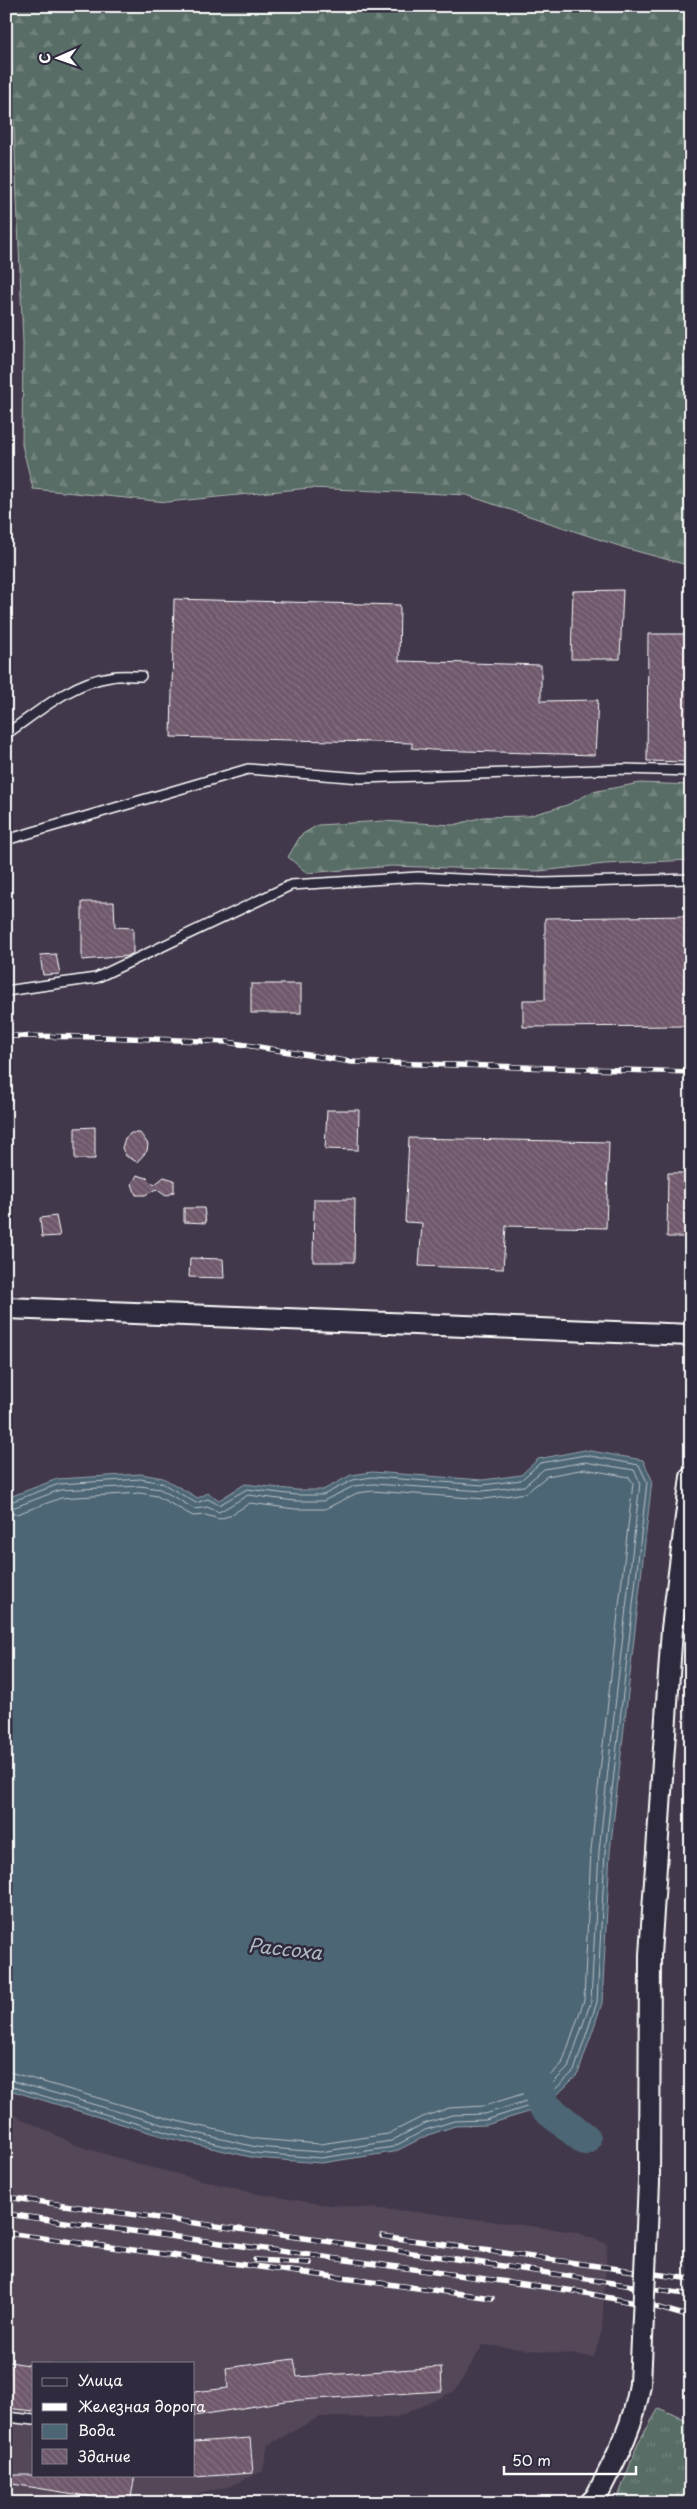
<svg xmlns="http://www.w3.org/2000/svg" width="697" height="2509" viewBox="0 0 697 2509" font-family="'Playpen Sans',sans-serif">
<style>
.built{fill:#534658;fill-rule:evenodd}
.grass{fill:url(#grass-tufts);stroke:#acb6b2}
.forest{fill:url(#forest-firs);stroke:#acb6b2}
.water{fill:#4d6675;stroke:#94a3ac}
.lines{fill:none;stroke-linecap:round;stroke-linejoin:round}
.shore{stroke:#b8c2c8;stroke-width:1}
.river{stroke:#4d6675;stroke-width:32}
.building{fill:url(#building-back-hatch);stroke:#fff}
.service-casing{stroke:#fff;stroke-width:12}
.tertiary-casing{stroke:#fff;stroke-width:24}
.service{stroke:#2f2a3d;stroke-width:9}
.tertiary{stroke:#2f2a3d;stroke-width:20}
.rail-casing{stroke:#fff;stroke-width:5.5}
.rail{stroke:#2f2a3d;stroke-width:4;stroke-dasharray:11;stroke-linecap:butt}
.tertiary-bridge-casing{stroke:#fff;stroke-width:24;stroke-linecap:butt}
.tertiary-bridge{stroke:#2f2a3d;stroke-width:20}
.labels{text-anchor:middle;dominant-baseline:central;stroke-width:5;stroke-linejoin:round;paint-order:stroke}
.water-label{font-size:19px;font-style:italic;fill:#afbac1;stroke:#2f2a3d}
</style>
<defs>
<pattern id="grass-tufts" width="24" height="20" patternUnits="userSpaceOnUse" patternTransform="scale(1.25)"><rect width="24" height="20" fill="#596d66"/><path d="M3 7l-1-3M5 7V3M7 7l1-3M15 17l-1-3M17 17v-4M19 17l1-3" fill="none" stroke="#72837d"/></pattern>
<pattern id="forest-firs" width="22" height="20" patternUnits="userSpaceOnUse" patternTransform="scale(1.25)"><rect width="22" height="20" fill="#596d66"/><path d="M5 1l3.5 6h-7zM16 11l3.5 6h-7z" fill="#72837d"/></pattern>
<pattern id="building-back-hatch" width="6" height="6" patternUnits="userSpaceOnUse" patternTransform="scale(1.25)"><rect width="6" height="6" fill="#6e586b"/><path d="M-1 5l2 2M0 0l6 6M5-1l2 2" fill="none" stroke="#847181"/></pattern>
</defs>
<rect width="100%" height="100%" fill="#42384b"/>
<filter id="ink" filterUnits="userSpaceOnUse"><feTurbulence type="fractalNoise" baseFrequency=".02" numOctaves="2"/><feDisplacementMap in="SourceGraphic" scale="10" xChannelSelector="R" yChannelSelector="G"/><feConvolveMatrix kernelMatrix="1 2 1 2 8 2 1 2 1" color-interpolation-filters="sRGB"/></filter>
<g filter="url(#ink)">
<!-- built -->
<path class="built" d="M6,2111L76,2145L149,2167L258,2194L321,2204L429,2213L576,2232L607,2244L602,2330L594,2357L483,2345L455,2391L395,2418L319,2417L268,2445L263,2471L228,2487L159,2503H88L6,2496ZM34,2363H194V2475H34Z"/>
<!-- grass -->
<path class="grass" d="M659,2408L691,2423V2503H616L638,2443Z"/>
<!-- forest -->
<g class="forest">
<path d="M9,6H691V566L625,548L466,495L310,488L167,502L33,489L22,445L23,343Z"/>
<path d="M640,783L691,785V860L605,864L540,871L392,866L307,873L288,857L301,835L318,825L383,821L454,825L483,817L528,816L567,805L592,792Z"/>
</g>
<!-- water -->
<path class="water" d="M585,1450L643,1460L652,1480L610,1852L602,2003L578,2074L545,2107L486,2125L455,2126L428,2135L394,2152L321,2163L255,2158L168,2138L6,2089V1495L12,1496L57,1479L141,1474L163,1478L198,1498L208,1493L219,1500L245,1484L296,1490H323L351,1475L372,1472L483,1480L521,1475L538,1459Z"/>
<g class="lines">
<!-- shore -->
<g class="shore">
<path d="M6,1500L13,1501L59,1484L141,1479L162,1483L196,1503L208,1499L219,1505L247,1489L296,1495H323L353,1480L372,1477L483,1485L521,1480L540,1463L585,1455L639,1465L647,1482L605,1852L597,2002L574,2071L542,2102L486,2120L454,2121L425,2130L393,2147L321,2158L255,2153L169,2133L6,2085"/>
<path d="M6,1507H15L60,1490L140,1486L160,1489L195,1509L207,1507L219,1512L248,1495L295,1501H323L354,1486L373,1484L484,1491L524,1486L544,1469L585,1462L634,1470L640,1482L599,1851L591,2001L568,2068L539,2097L485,2114L452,2115L423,2124L391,2141L320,2152L256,2147L171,2127L6,2079"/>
<path d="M6,1514H17L61,1498L140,1493L157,1496L193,1516L206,1515L219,1519L229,1516L250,1503L295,1509H325L357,1493L373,1491L485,1499L526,1493L547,1476L585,1469L629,1477L633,1483L591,1850L584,2000L562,2064L535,2090L484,2106L449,2108L420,2118L388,2134L320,2144L257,2139L173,2120L6,2071"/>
</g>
<!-- river -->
<path class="river" d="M530,2065L545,2107L585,2139"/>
</g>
<!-- building -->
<g class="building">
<path d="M623,590L620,659H571L573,591Z"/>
<path d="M174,599L400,605L399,661L541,665V701L598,700L595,755L432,750L412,748V743L171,737Z"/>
<path d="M648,634H691V762L647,761Z"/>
<path d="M82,902H114L115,927L133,928V953L128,956L82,960Z"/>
<path d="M691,916V1026L523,1027V1000H545V918Z"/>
<path d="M56,954L60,974L43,975L40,955Z"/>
<rect x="251" y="984" width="50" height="29"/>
<path d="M327,1110H359L358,1150L325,1149Z"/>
<path d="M95,1127V1159H75V1128Z"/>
<path d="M131,1133H140L148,1144L147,1151L137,1162L126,1156L122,1148L125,1138Z"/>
<path d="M409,1138L609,1142L606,1228L506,1226L503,1269L419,1266L422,1223L405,1222Z"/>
<path d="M668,1173H691V1237H667Z"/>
<path d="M137,1175L147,1178L154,1185L164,1177L174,1180V1192L166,1196L156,1189L145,1195H136L132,1184Z"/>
<path d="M314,1199H355L354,1262H313Z"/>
<path d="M184,1208H204L206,1223L184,1222Z"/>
<path d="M56,1216L60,1236L42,1237L40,1218Z"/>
<path d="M190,1258L223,1259L224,1278L189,1277Z"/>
<path d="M294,2359L297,2377L441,2367L442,2391L285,2401L194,2416V2392L228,2388L226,2368Z"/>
<path d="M10,2362L34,2366V2411L6,2408Z"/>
<path d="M250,2438L253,2473L194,2477V2442Z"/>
<path d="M6,2475H135L130,2503L6,2483Z"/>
</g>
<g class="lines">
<defs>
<g id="service">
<path d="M6,734C37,713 72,682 110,677C120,675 131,676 141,676"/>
<path d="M6,840L248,769L361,778L624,769L691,771"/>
<path d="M6,991L96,978L291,885L418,877L543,883L691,879"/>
<path d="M6,2417L34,2420"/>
</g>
<g id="tertiary">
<path d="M6,1308L691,1335"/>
<path d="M649,2182L650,1955L672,1629L691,1477"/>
<path d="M590,2503L596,2497C615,2460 634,2426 640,2384"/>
</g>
</defs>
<!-- service casing -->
<use href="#service" class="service-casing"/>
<!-- tertiary casing -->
<use href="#tertiary" class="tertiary-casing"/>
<!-- service -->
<use href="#service" class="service"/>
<!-- tertiary -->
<use href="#tertiary" class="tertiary"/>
<defs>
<g id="rail">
<path d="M6,1036L103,1037L227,1042L352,1062L691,1072"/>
<path d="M6,2197L463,2260L691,2295"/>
<path d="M6,2214L575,2291L656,2307L691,2317"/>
<path d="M6,2233L492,2298"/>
<path d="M382,2236L691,2279"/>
<path d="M255,2260L310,2263"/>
</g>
</defs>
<!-- rail casing -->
<use href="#rail" class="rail-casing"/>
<!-- rail -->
<use href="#rail" class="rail"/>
<defs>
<path id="tertiary-bridge" d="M640,2384L649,2182"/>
</defs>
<!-- tertiary-bridge casing -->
<use href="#tertiary-bridge" class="tertiary-bridge-casing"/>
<!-- tertiary-bridge -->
<use href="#tertiary-bridge" class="tertiary-bridge"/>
</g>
</g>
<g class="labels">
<!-- water labels -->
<g class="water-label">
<text transform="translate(285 1948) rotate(6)">Рассоха</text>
</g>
</g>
<!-- margin -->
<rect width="697" height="2509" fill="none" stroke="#2f2a3d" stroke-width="25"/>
<rect x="12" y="12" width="672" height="2484" fill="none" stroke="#fff" stroke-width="2" filter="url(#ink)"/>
<!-- legend -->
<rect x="32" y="2362" width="162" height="115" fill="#2f2a3d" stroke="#827f8b"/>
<rect x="42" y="2378" width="25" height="8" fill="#2f2a3d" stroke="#827f8b"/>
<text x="78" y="2386" font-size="15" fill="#ffffff">Улица</text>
<rect x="42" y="2403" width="25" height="8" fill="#ffffff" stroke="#827f8b"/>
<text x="78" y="2412" font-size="15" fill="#ffffff">Железная дорога</text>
<rect x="42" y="2424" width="25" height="15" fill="#4d6675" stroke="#827f8b"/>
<text x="78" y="2436" font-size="15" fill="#ffffff">Вода</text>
<rect x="42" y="2449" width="25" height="15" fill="url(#building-back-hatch)" stroke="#827f8b"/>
<text x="78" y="2462" font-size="15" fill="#ffffff">Здание</text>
<!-- north arrow -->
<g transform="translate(58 58) rotate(268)" stroke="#2f2a3d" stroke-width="4" paint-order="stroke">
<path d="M0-4L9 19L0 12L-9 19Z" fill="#ffffff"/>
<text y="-8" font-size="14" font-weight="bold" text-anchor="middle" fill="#ffffff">С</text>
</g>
<!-- scale -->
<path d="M504 2466v8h132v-8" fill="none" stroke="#ffffff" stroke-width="2.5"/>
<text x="512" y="2466" font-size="15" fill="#ffffff" stroke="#2f2a3d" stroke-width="4" paint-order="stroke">50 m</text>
</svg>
